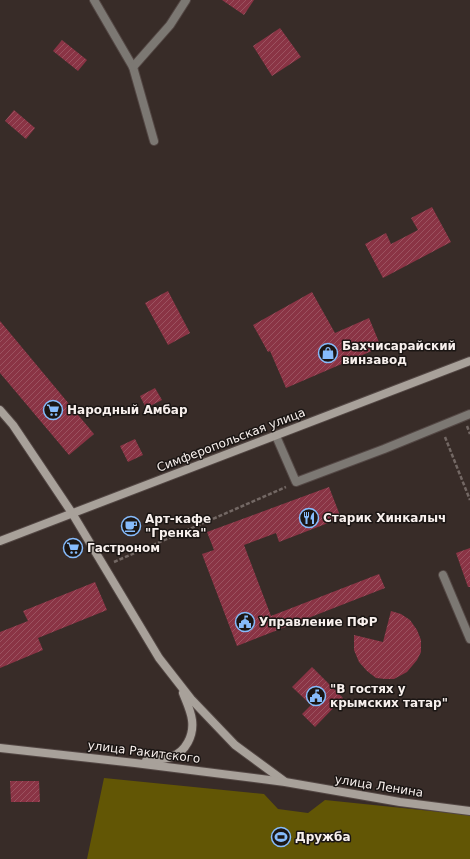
<svg xmlns="http://www.w3.org/2000/svg" width="470" height="859" viewBox="0 0 470 859" font-family="'DejaVu Sans',sans-serif">
<style>
.pitch{fill:#625605}
.building{fill:url(#building-hatch)}
.lines{fill:none;stroke-linecap:round;stroke-linejoin:round}
.service-casing{stroke:#534744;stroke-width:10}
.minor-casing{stroke:#534744;stroke-width:10}
.secondary-casing{stroke:#534744;stroke-width:10}
.path{stroke:#736864;stroke-width:2.5;stroke-dasharray:4 2;stroke-linecap:butt}
.service{stroke:#7c7873;stroke-width:8}
.minor{stroke:#7c7873;stroke-width:8}
.secondary{stroke:#a8a19a;stroke-width:8}
.labels{text-anchor:middle;dominant-baseline:central;stroke-width:3;stroke-linejoin:round;paint-order:stroke}
.poi-label{font-size:12px;font-weight:bold;fill:#f8f0ed;stroke:#1b1614;text-anchor:start}
.street-label{font-size:12px;fill:#f8f0ed;stroke:#1b1614}
</style>
<defs>
<pattern id="building-hatch" width="6" height="6" patternUnits="userSpaceOnUse"><rect width="6" height="6" fill="#8a3445"/><path d="M-1 1l2-2M0 6l6-6M5 7l2-2" fill="none" stroke="#9b5260"/></pattern>
</defs>
<rect width="100%" height="100%" fill="#382c28"/>
<!-- pitch -->
<path class="pitch" d="M104,778L264,794L278,809L308,813L325,800L470,815V859H87Z"/>
<!-- building -->
<g class="building">
<path d="M222,0H254L244,15Z"/>
<path d="M280,28L301,57L272,76L253,46Z"/>
<path d="M62,40L87,60L78,71L53,51Z"/>
<path d="M14,110L35,128L26,139L5,121Z"/>
<path d="M432,207L451,242L383,278L365,244L386,233L391,244L418,230L411,218Z"/>
<path d="M168,291L190,333L168,345L145,303Z"/>
<path d="M312,292L335,333L369,318L381,347L286,388L270,351L268,352L253,325Z"/>
<path d="M0,321L94,434L69,455L0,373Z"/>
<path d="M155,388L162,400L146,408L140,396Z"/>
<path d="M135,439L143,455L128,462L120,446Z"/>
<path d="M329,487L341,518L279,542L276,533L244,545L271,616L379,574L385,588L237,646L202,554L214,550L207,532Z"/>
<path d="M470,548V587H468L456,553Z"/>
<path d="M95,582L107,610L38,638L43,650L0,668V632L28,621L23,611Z"/>
<path d="M391,611L401,614L410,620L417,630L421,640V652L417,660L407,672L394,679H385L376,678L367,671L359,662L354,650V635L383,642Z"/>
<path d="M312,667L343,698L315,727L302,714L311,705L292,687Z"/>
<path d="M10,781H39L40,802H11Z"/>
</g>
<g class="lines">
<defs>
<g id="service">
<path d="M276,436L296,482L384,449L470,414"/>
<path d="M443,575L470,639"/>
</g>
<g id="minor">
<path d="M94,0L133,67L154,141"/>
<path d="M133,67L170,25L186,0"/>
</g>
<g id="secondary">
<path d="M0,410L13,425L72,513L159,658L191,699L235,745L284,781"/>
<path d="M0,541L470,361"/>
<path d="M0,748L135,763L285,782L400,802L470,811"/>
<path d="M146,761C154,760 163,760 171,757C186,752 194,735 192,720C191,711 186,701 183,693"/>
</g>
</defs>
<!-- service casing -->
<use href="#service" class="service-casing"/>
<!-- minor casing -->
<use href="#minor" class="minor-casing"/>
<!-- secondary casing -->
<use href="#secondary" class="secondary-casing"/>
<!-- path -->
<g class="path">
<path d="M467,426L470,434"/>
<path d="M445,437L470,500"/>
<path d="M114,562L286,487"/>
</g>
<!-- service -->
<use href="#service" class="service"/>
<!-- minor -->
<use href="#minor" class="minor"/>
<!-- secondary -->
<use href="#secondary" class="secondary"/>
</g>
<!-- icons -->
<defs>
<symbol id="shop-ring" viewBox="-11 -11 22 22"><circle r="9.5" fill="#1b1614" stroke="#86bbfb" stroke-width="1.5"/><path d="M-5-2.5h2.3a2.7 3.5 0 0 1 5.4 0H5L5.5 6h-11ZM-1.5-2.5h3a1.5 2.3 0 0 0-3 0Z" fill="#86bbfb"/></symbol>
<symbol id="supermarket-ring" viewBox="-11 -11 22 22"><circle r="9.5" fill="#1b1614" stroke="#86bbfb" stroke-width="1.5"/><path d="M-6-5.5h2.5l.6 2H6L4.5 2H-2.5L-4.4-4H-6ZM-1.5 3.2a1.3 1.3 0 1 0 .1 0ZM3 3.2a1.3 1.3 0 1 0 .1 0Z" fill="#86bbfb"/></symbol>
<symbol id="restaurant-ring" viewBox="-11 -11 22 22"><circle r="9.5" fill="#1b1614" stroke="#86bbfb" stroke-width="1.5"/><path d="M-5-6h1v4h1v-4h1v4h1v-4h1v5L-1.5 .5V6h-2V.5L-5-1ZM5-6V6H3V1.5H1.5Q1.5-4 5-6Z" fill="#86bbfb"/></symbol>
<symbol id="cafe-ring" viewBox="-11 -11 22 22"><circle r="9.5" fill="#1b1614" stroke="#86bbfb" stroke-width="1.5"/><path d="M-5.5-4.5H6V0H3Q3 3.5 0 3.5H-2.5Q-5.5 3.5-5.5 0ZM3-3.2v2h1.7v-2ZM-6 4.5H4V6H-6Z" fill="#86bbfb"/></symbol>
<symbol id="civic-ring" viewBox="-11 -11 22 22"><circle r="9.5" fill="#1b1614" stroke="#86bbfb" stroke-width="1.5"/><path d="M-.6-6.5H3V-4.5H.6V-3L4-1V1h2V6H-6V1h2V-1L-.6-3ZM-1.2 2.5V6h2.4V2.5Z" fill="#86bbfb"/></symbol>
<symbol id="stadium-ring" viewBox="-11 -11 22 22"><circle r="9.5" fill="#1b1614" stroke="#86bbfb" stroke-width="1.5"/><path d="M0-5a6.5 5 0 1 0 0 10a6.5 5 0 1 0 0-10ZM-3.5-1.8h7v3.6h-7Z" fill="#86bbfb"/></symbol>
</defs>
<g fill-rule="evenodd">
<use href="#shop-ring" x="317" y="342" width="22" height="22"/>
<use href="#supermarket-ring" x="42" y="399" width="22" height="22"/>
<use href="#restaurant-ring" x="298" y="507" width="22" height="22"/>
<use href="#cafe-ring" x="120" y="515" width="22" height="22"/>
<use href="#supermarket-ring" x="62" y="537" width="22" height="22"/>
<use href="#civic-ring" x="234" y="611" width="22" height="22"/>
<use href="#civic-ring" x="305" y="685" width="22" height="22"/>
<use href="#stadium-ring" x="270" y="826" width="22" height="22"/>
</g>
<g class="labels">
<!-- poi labels -->
<g class="poi-label">
<text x="342" y="346">Бахчисарайский<tspan x="342" dy="14">винзавод</tspan></text>
<text x="67" y="410">Народный Амбар</text>
<text x="323" y="518">Старик Хинкалыч</text>
<text x="145" y="519">Арт-кафе<tspan x="145" dy="14">"Гренка"</tspan></text>
<text x="87" y="548">Гастроном</text>
<text x="259" y="622">Управление ПФР</text>
<text x="330" y="689">"В гостях у<tspan x="330" dy="14">крымских татар"</tspan></text>
<text x="295" y="837">Дружба</text>
</g>
<!-- street labels -->
<g class="street-label">
<text transform="translate(231 440) rotate(-21)">Симферопольская улица</text>
<text transform="translate(144 752) rotate(7)">улица Ракитского</text>
<text transform="translate(379 786) rotate(9)">улица Ленина</text>
</g>
</g>
</svg>
